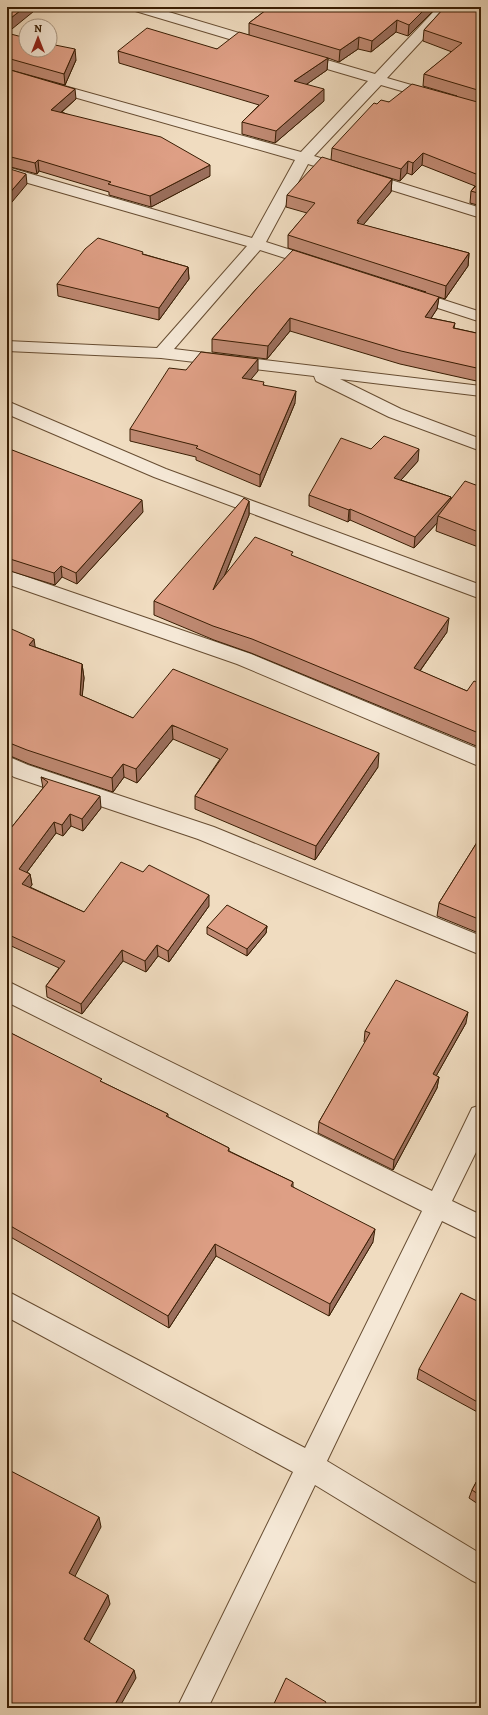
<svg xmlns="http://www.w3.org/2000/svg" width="488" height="1715" viewBox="0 0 488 1715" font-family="Alegreya,serif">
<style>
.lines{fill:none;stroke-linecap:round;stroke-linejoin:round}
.street-casing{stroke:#674d32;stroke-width:2}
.street{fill:#f5e8d6;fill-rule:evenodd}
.wall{fill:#bf8972;stroke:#391d03}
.shaded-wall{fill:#9b6f5d;stroke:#391d03}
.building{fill:#de9f85;stroke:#391d03}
</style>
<rect width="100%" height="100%" fill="#f0dcc0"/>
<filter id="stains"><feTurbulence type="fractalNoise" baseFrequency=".005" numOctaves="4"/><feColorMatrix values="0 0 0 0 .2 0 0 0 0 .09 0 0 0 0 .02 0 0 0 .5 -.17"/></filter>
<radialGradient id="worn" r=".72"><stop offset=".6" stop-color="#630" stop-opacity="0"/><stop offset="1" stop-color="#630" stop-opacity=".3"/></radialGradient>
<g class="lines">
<defs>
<g id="street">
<path d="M130,7H152L266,41L268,44L266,47H256L132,10Z"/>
<path d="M438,7H453L387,78L481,105V114L381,85L314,156L481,208V218L308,164L266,242L322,260L324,263L322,266L316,268L310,266L260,250L174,349L481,386V396L340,379L401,409L481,439V451L389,417L316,381L314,376L161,358L7,351V341L157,348L247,246L7,177V167L252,238L295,160L7,78V70L301,152L368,81L293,59L291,56L293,53H303L375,74Z"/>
<path d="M410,289L481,312V322L404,297L402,294L404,291Z"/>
<path d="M7,401L166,469L481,585V599L154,477L7,414Z"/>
<path d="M7,570L251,654L481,750V767L237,664L7,584Z"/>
<path d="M7,756L28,765L214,827L481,936V955L198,839L14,777L7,773Z"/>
<path d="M7,981L432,1191L472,1108L481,1105V1142L452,1201L481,1215V1240L442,1221L327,1461L481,1554V1585L471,1580L315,1485L208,1708H177L293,1472L7,1317V1291L305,1448L422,1211L7,1002Z"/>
</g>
</defs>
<!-- street casing -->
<use href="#street" class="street-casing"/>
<!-- street -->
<use href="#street" class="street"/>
</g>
<!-- wall -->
<g class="wall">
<path d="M270,7H437L408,36L396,32L371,52L358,49L339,62L328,58L327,70L307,84L324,101L275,143L242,134V122L259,105L119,63L118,51L217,49L249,35V23Z"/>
<path d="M445,7H481V206L470,203L471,191L475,186L422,165L412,175L407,173L400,181L331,160L332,148L377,104L389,102L457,96L423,86L424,74L452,52L423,41L424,30Z"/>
<path d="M7,33L76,60L65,85L7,69Z"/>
<path d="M7,69L76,99L62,112L210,176L151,207L109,195V192L39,171L37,174L7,166Z"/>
<path d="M392,179L391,192L363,225L469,253L468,266L445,299L439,297L437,309L431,318L455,323L454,328L481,334V382L400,364L290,331L267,359L212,352V339L258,287L426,292L288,248V235L307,213L286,207L287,195Z"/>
<path d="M143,254L188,267L189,279L159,320L58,296L57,284Z"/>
<path d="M186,370L258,371L250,379L264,385L295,403L260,487L196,460V457L130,441V429Z"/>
<path d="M7,448L143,512L77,584L62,577L55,585L7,570Z"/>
<path d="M371,449L418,461L401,480L451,497L450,500L481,487V548L436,531L437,523L414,548L350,520L348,522L309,506V495Z"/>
<path d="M249,501V515L225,575L292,556L447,632L420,671L467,691L481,684V748L251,653L214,640L154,615V601Z"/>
<path d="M7,627L35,647L82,664L84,678L82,696L133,718L378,767L315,860L195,809V796L220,759L173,739L137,783L124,777L113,792L29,764L8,755L7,756Z"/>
<path d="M41,777L101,808L83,831L71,826L63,836L56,833L27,872L30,874L32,885L30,887L84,912L209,906L169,962L158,956L146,972L123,961L82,1014L47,997L46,986L59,968L7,944V833L43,788Z"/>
<path d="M481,836V934L437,916L439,903Z"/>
<path d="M267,926L266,933L247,956L207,934V927Z"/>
<path d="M466,1023L436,1076L439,1077L437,1088L393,1170L318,1133L319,1122L365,1043L364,1042L365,1031Z"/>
<path d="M7,1031L102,1082L168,1114V1117L229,1148V1151L293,1182V1187L373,1242L329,1316L216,1256L169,1328L7,1235Z"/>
<path d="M481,1303V1414L417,1379L419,1369Z"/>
<path d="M481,1473V1506L469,1498L472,1490Z"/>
</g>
<!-- shaded-wall -->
<g class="shaded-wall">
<path d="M25,7H39L7,33V21Z"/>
<path d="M427,7H437L408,36L409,25Z"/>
<path d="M397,20L396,32L371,52L372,41Z"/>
<path d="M359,37L358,49L339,62L340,50Z"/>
<path d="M75,49L76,60L65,85L64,74Z"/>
<path d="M328,58L327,70L294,93V81Z"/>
<path d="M75,89L76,99L52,120L51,110Z"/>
<path d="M324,89V101L275,143L276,131Z"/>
<path d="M423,153L422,165L412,175L413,163Z"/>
<path d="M38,160L39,171L37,174L35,163Z"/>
<path d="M408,161L407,173L400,181L401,169Z"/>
<path d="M210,165V176L151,207L150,196Z"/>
<path d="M26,174L27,184L7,208V196Z"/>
<path d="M392,179L391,192L358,231L357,221Z"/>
<path d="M469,253L468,266L445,299L446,286Z"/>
<path d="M188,267L189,279L159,320V308Z"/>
<path d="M439,297L437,309L424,329L425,317Z"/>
<path d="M290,318V331L267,359L268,346Z"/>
<path d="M258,359V371L242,390V378Z"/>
<path d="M296,391L295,403L260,487V475Z"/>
<path d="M419,449L418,461L393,489L394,478Z"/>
<path d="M451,497L449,509L438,516L437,523L414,548L415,537Z"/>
<path d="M142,500L143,512L77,584L76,573Z"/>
<path d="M249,501V515L213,604V590Z"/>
<path d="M350,509V520L348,522L349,510Z"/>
<path d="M61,566L62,577L55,585L54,573Z"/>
<path d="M449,618L447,632L412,682L414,668Z"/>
<path d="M34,639L36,653L29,645Z"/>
<path d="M82,664L84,678L81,709L80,695Z"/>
<path d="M172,725L173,739L137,783L136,769Z"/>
<path d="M379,753L378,767L315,860L316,846Z"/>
<path d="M123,764L124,777L113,792L112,778Z"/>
<path d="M100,796L101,808L83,831L82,819Z"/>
<path d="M70,814L71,826L63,836L62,825Z"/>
<path d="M54,822L56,833L21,880L19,869Z"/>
<path d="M30,874L32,885L24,895L22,884Z"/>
<path d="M209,895V906L169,962L168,951Z"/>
<path d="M267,926L266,933L247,956V949Z"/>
<path d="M157,945L158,956L146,972L145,961Z"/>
<path d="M122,950L123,961L82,1014L81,1004Z"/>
<path d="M468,1012L466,1023L431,1085L433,1074Z"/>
<path d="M439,1077L437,1088L393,1170L394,1160Z"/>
<path d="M375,1229L373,1242L329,1316L330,1304Z"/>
<path d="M215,1244L216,1256L169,1328L168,1316Z"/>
<path d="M99,1517L101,1527L72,1582L69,1573Z"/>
<path d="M108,1595L110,1604L86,1648L84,1639Z"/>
<path d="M134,1670L136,1678L119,1708H113Z"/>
</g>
<!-- building -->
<g class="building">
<path d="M7,7H25L7,21Z"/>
<path d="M270,7H427L409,25L397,20L372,41L359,37L340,50L249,23Z"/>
<path d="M445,7H475L481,9V91L424,74L462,43L424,30Z"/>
<path d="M147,28L217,49L239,32L328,58L294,81L324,89L276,131L242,122L269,96L118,51Z"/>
<path d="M7,33L26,38V50H50V44L75,49L64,74L7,58Z"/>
<path d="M7,69L75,89L51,110L161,137L210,165L150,196L108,184L111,182L38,160L35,163L7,156Z"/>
<path d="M412,84L481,103V176L423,153L413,163L408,161L401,169L332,148L374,103L377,104L381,100L389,102Z"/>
<path d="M322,157L392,179L357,221H359L357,223L469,253L446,286L288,235L315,203L287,195Z"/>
<path d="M7,168L26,174L7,196Z"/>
<path d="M481,181V194L471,191Z"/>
<path d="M98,238L143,252L142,254L188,267L159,308L57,284L85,249Z"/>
<path d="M293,250L439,297L425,317L455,323L453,328L481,334V369L401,351L290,318L268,346L212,339L258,287Z"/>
<path d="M201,352L258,359L242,378L264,382L263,385L296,391L260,475L196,448L198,446L130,429L169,368L186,370Z"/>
<path d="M384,436L419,449L394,478L451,497L415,537L350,509L349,510L309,495L341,438L371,449Z"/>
<path d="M7,448L142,500L76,573L61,566L54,573L7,558Z"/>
<path d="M465,481L481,487V533L438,516Z"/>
<path d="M244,498L249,501L213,590L255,537L293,552L291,555L449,618L414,668L467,691L474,681L481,684V734L252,639L213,626L154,601Z"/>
<path d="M7,627L34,639L29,645L82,664L80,695L133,718L173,669L379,753L316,846L195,796L228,749L172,725L136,769L123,764L112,778L27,750L7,742V696L9,688H7Z"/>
<path d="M41,777L100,796L82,819L70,814L62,825L54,822L19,869L30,874L22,884L84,912L121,862L143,872L149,865L209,895L168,951L157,945L145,961L122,950L81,1004L46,986L65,961L7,934V833L48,782Z"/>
<path d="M481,836V920L439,903Z"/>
<path d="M227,905L267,926L247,949L207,927Z"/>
<path d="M396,980L468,1012L433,1074L439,1077L394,1160L319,1122L370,1033L365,1031Z"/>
<path d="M7,1031L102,1079L100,1081L168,1114L166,1116L229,1148L228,1151L293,1182L291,1186L375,1229L330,1304L215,1244L168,1316L7,1224Z"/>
<path d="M461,1293L481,1303V1404L419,1369Z"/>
<path d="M7,1469L99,1517L69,1573L108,1595L84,1639L134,1670L113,1708H7Z"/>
<path d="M481,1473V1496L472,1490Z"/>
<path d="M286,1678L326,1702L323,1708H272Z"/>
</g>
<!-- margin -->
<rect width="488" height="1715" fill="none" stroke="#f0dcc0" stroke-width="24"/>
<rect x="8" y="8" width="472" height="1699" fill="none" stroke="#391d03" stroke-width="2"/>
<rect x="12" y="12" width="464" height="1691" fill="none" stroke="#391d03"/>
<!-- north arrow -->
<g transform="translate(38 38)"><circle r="19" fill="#f5e8d6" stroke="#aa9782"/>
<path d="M0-3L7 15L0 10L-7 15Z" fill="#8f2418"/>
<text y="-6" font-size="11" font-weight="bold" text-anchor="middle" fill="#391d03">N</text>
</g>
<rect width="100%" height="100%" filter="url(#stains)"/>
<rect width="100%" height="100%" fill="url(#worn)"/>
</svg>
